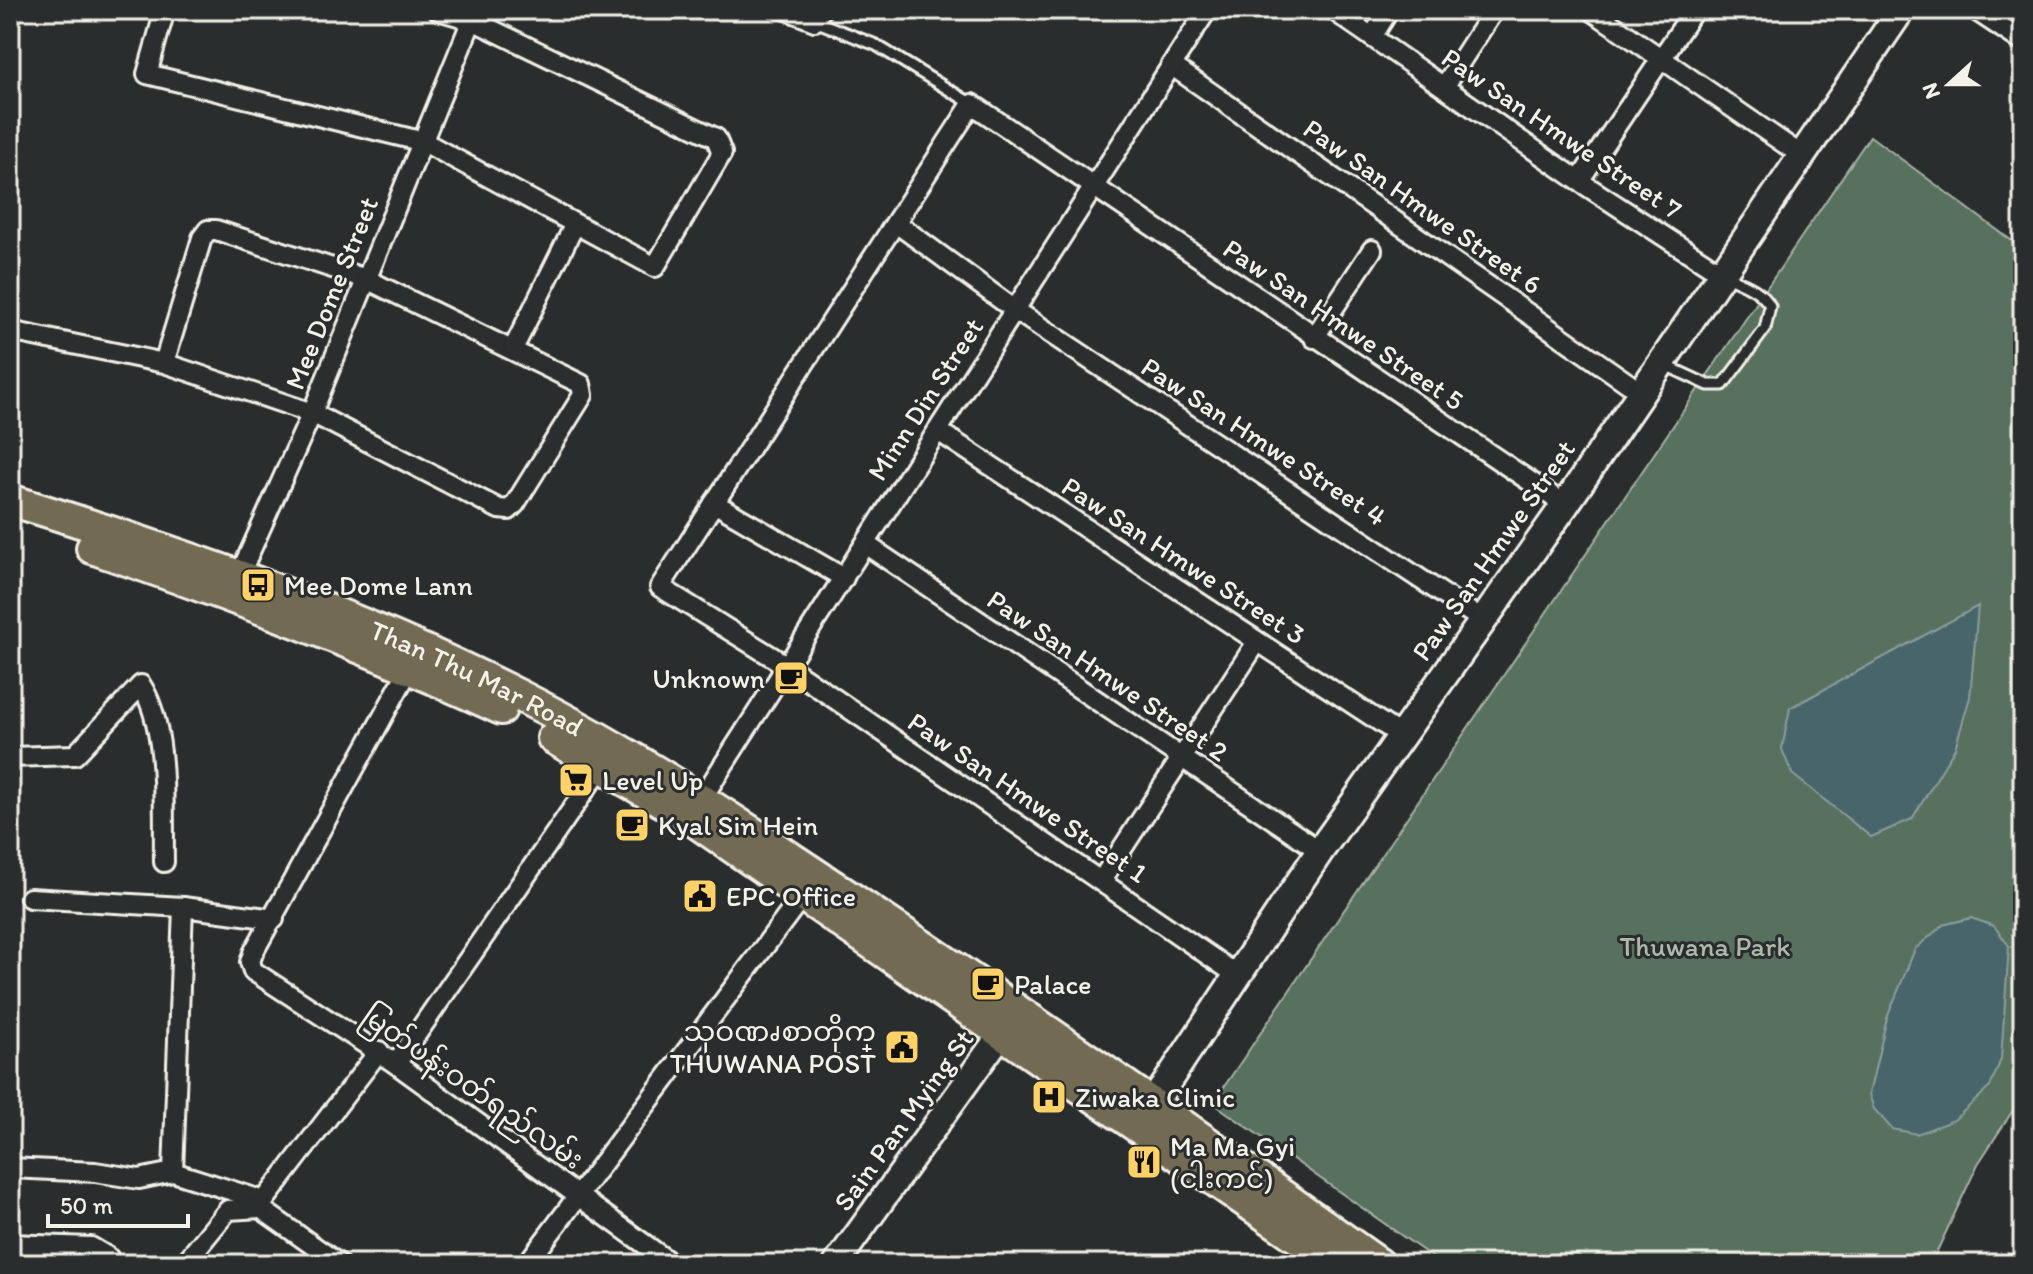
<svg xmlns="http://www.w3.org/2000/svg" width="2033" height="1274" viewBox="0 0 2033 1274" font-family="Itim,'Noto Sans Myanmar',sans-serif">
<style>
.green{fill:#58715f;stroke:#a6b1a4;stroke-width:2}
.water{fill:#47656a;stroke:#8c9d9c;stroke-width:2}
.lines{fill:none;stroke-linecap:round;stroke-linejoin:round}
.service-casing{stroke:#f4f1e8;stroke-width:15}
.minor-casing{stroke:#f4f1e8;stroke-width:24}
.tertiary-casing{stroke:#f4f1e8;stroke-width:30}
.secondary-casing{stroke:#f4f1e8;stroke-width:32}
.primary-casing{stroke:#f4f1e8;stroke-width:36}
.service{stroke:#2a2d2e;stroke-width:9}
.minor{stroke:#2a2d2e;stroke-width:18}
.tertiary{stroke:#2a2d2e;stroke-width:24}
.secondary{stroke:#2a2d2e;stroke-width:26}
.primary{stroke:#736b52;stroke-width:30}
.labels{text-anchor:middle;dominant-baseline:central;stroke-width:6;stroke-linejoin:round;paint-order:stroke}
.street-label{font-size:28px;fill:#f4f1e8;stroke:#2a2d2e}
.poi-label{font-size:28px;fill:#f4f1e8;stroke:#2a2d2e;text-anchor:start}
.park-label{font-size:28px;fill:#aeb7aa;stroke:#2a2d2e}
</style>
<rect width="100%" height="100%" fill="#2a2d2e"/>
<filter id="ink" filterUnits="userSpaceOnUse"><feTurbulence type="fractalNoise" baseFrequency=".0125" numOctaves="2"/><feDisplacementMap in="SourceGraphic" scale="16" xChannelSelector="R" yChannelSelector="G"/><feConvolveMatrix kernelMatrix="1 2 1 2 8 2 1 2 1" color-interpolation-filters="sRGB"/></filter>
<g filter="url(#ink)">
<!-- green -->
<path class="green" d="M1870,136L2023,249V1095L1978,1164L1931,1264H1442L1213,1103Z"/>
<!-- water -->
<g class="water">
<path d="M1978,606L1970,697L1955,748L1912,819L1871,837L1792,774L1782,749L1790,708Z"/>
<path d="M1971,918L1994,926L2009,946L2001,1059L1990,1087L1954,1120L1917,1134L1892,1129L1874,1109L1869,1094L1887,1018L1915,949L1943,925Z"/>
</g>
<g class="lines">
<defs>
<g id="service">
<path d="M815,21L876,45L972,104"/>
<path d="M1665,365L1708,385H1723L1765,329L1770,306C1761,289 1741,283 1724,275"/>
</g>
<g id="minor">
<path d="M165,10L147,74L424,142L655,267L722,153L716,138L472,20L438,10"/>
<path d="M787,10L815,21L821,10"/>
<path d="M1333,10L1579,181L1722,274"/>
<path d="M1591,10L1801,155"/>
<path d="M1975,10L2023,42"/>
<path d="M1372,37L1389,10"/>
<path d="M1171,65L1642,393"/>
<path d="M1444,87L1494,10"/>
<path d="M1579,181L1694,10"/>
<path d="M896,223L1015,310L1482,620"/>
<path d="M10,331L164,363L312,413L499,509L509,510L515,504L583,395L581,384L366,279L216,230H208L202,238L164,363"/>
<path d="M1314,338L1372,250"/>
<path d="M513,349L575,224"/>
<path d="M938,431L1400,735"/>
<path d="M714,503L844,578"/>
<path d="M865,544L1320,851"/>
<path d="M236,583L312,413L476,10"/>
<path d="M414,660L253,953L250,962L253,971L396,1064L672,1264"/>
<path d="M10,757L75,755L141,685C169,728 163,812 164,862"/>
<path d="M697,806L1207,10"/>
<path d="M1101,881L1257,642"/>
<path d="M30,898L183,907L274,919"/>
<path d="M1237,975L787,666L660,587L972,104L1565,505"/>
<path d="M396,1064L606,760"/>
<path d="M10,1168L95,1172L139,1179L173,1172L264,1201L260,1208L339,1264"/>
<path d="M173,1172L183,907"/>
<path d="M264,1201L379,1051"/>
<path d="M10,1244L91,1247L108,1257L107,1264"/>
<path d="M184,1264L228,1210L260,1208"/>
<path d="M527,1264L806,891"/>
</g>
<path id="tertiary" d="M836,1264L1012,1019"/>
<path id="secondary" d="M1142,1120L1320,851L1565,505L1901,10"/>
<g id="primary">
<path id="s1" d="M10,500C185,554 356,613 520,696C647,760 766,841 884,920C1051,1032 1215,1147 1379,1264"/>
<path d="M92,548C231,595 367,647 501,709"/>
<path d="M553,738L690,818L1336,1264"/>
</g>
</defs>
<!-- service casing -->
<use href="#service" class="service-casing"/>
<!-- minor casing -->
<use href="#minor" class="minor-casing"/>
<!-- tertiary casing -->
<use href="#tertiary" class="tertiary-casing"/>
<!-- secondary casing -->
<use href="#secondary" class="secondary-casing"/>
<!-- primary casing -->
<use href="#primary" class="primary-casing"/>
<!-- service -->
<use href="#service" class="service"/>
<!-- minor -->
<use href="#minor" class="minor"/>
<!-- tertiary -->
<use href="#tertiary" class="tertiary"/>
<!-- secondary -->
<use href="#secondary" class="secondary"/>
<!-- primary -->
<use href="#primary" class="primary"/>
</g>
</g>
<!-- icons -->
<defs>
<symbol id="bus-square" viewBox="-11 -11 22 22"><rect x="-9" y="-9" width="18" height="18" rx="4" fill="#ffd166" stroke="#2a2d2e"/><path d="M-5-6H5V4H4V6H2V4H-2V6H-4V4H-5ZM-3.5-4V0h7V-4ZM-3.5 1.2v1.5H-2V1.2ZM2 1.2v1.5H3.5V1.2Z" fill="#111"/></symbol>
<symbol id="cafe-square" viewBox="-11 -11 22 22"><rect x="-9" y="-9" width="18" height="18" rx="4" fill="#ffd166" stroke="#2a2d2e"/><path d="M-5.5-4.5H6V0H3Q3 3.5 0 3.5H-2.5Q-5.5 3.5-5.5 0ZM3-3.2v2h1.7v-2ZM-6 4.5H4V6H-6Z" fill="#111"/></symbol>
<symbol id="supermarket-square" viewBox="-11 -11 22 22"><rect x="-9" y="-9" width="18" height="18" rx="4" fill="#ffd166" stroke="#2a2d2e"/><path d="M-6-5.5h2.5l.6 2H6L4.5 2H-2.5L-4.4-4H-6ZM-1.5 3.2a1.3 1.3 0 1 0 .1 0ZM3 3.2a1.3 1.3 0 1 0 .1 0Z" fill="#111"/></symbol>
<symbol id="civic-square" viewBox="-11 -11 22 22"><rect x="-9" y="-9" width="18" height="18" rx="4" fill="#ffd166" stroke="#2a2d2e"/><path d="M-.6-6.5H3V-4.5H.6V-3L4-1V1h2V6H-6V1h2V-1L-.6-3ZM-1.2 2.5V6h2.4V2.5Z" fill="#111"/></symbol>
<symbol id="hospital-square" viewBox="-11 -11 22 22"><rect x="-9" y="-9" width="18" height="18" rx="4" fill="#ffd166" stroke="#2a2d2e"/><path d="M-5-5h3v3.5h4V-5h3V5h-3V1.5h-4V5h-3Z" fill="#111"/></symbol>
<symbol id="restaurant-square" viewBox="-11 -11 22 22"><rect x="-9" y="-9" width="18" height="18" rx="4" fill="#ffd166" stroke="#2a2d2e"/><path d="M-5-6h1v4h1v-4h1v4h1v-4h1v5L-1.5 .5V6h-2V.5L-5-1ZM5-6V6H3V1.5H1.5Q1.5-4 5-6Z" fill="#111"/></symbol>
</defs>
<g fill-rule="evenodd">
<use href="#bus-square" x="238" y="565" width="40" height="40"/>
<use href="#cafe-square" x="771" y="658" width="40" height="40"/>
<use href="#supermarket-square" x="556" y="760" width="40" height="40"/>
<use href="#cafe-square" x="612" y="805" width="40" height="40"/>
<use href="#civic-square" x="680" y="876" width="40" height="40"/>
<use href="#cafe-square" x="968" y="964" width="40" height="40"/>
<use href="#civic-square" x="882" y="1027" width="40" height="40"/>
<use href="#hospital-square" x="1029" y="1077" width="40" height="40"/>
<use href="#restaurant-square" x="1124" y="1142" width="40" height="40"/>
</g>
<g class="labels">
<!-- street labels -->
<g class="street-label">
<text transform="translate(1562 133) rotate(34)">Paw San Hmwe Street 7</text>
<text transform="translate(1423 206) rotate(35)">Paw San Hmwe Street 6</text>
<text transform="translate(331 293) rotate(-68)">Mee Dome Street</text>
<text transform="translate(1344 324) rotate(34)">Paw San Hmwe Street 5</text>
<text transform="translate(925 399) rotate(-57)">Minn Din Street</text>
<text transform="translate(1264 441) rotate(33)">Paw San Hmwe Street 4</text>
<text transform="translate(1493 550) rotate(-55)">Paw San Hmwe Street</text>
<text transform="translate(1184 560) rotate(33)">Paw San Hmwe Street 3</text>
<text transform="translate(1108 675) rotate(34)">Paw San Hmwe Street 2</text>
<text stroke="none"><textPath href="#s1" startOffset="500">Than Thu Mar Road</textPath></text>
<text transform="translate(1028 797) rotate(34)">Paw San Hmwe Street 1</text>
<text transform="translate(473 1087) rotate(35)">မြတ်ပန်းဝတ်ရည်လမ်း</text>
<text transform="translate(903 1120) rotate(-54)">Sain Pan Mying St</text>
</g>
<!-- poi labels -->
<g class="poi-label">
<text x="284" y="585">Mee Dome Lann</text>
<text x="765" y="678" text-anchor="end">Unknown</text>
<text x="602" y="780">Level Up</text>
<text x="658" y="825">Kyal Sin Hein</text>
<text x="726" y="896">EPC Office</text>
<text x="1014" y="984">Palace</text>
<text x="876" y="1031" text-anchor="end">သုဝဏၧစာတိုက္<tspan x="876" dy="32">THUWANA POST</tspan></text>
<text x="1075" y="1097">Ziwaka Clinic</text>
<text x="1170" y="1146">Ma Ma Gyi<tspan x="1170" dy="32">(ငါးကင်)</tspan></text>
</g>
<!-- park labels -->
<g class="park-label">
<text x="1705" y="946">Thuwana Park</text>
</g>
</g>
<!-- margin -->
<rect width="2033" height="1274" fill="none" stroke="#2a2d2e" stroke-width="40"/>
<rect x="20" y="20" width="1993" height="1234" fill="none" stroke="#f4f1e8" stroke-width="3" filter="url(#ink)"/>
<!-- north arrow -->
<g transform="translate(1949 84) rotate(249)" stroke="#2a2d2e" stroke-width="6" paint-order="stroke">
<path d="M0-6L14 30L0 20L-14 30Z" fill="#f4f1e8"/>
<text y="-12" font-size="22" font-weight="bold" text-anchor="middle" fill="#f4f1e8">N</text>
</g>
<!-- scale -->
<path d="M48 1214v12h140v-12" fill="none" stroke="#f4f1e8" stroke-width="4"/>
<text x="60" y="1214" font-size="24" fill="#f4f1e8" stroke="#2a2d2e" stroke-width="6" paint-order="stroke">50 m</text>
</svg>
